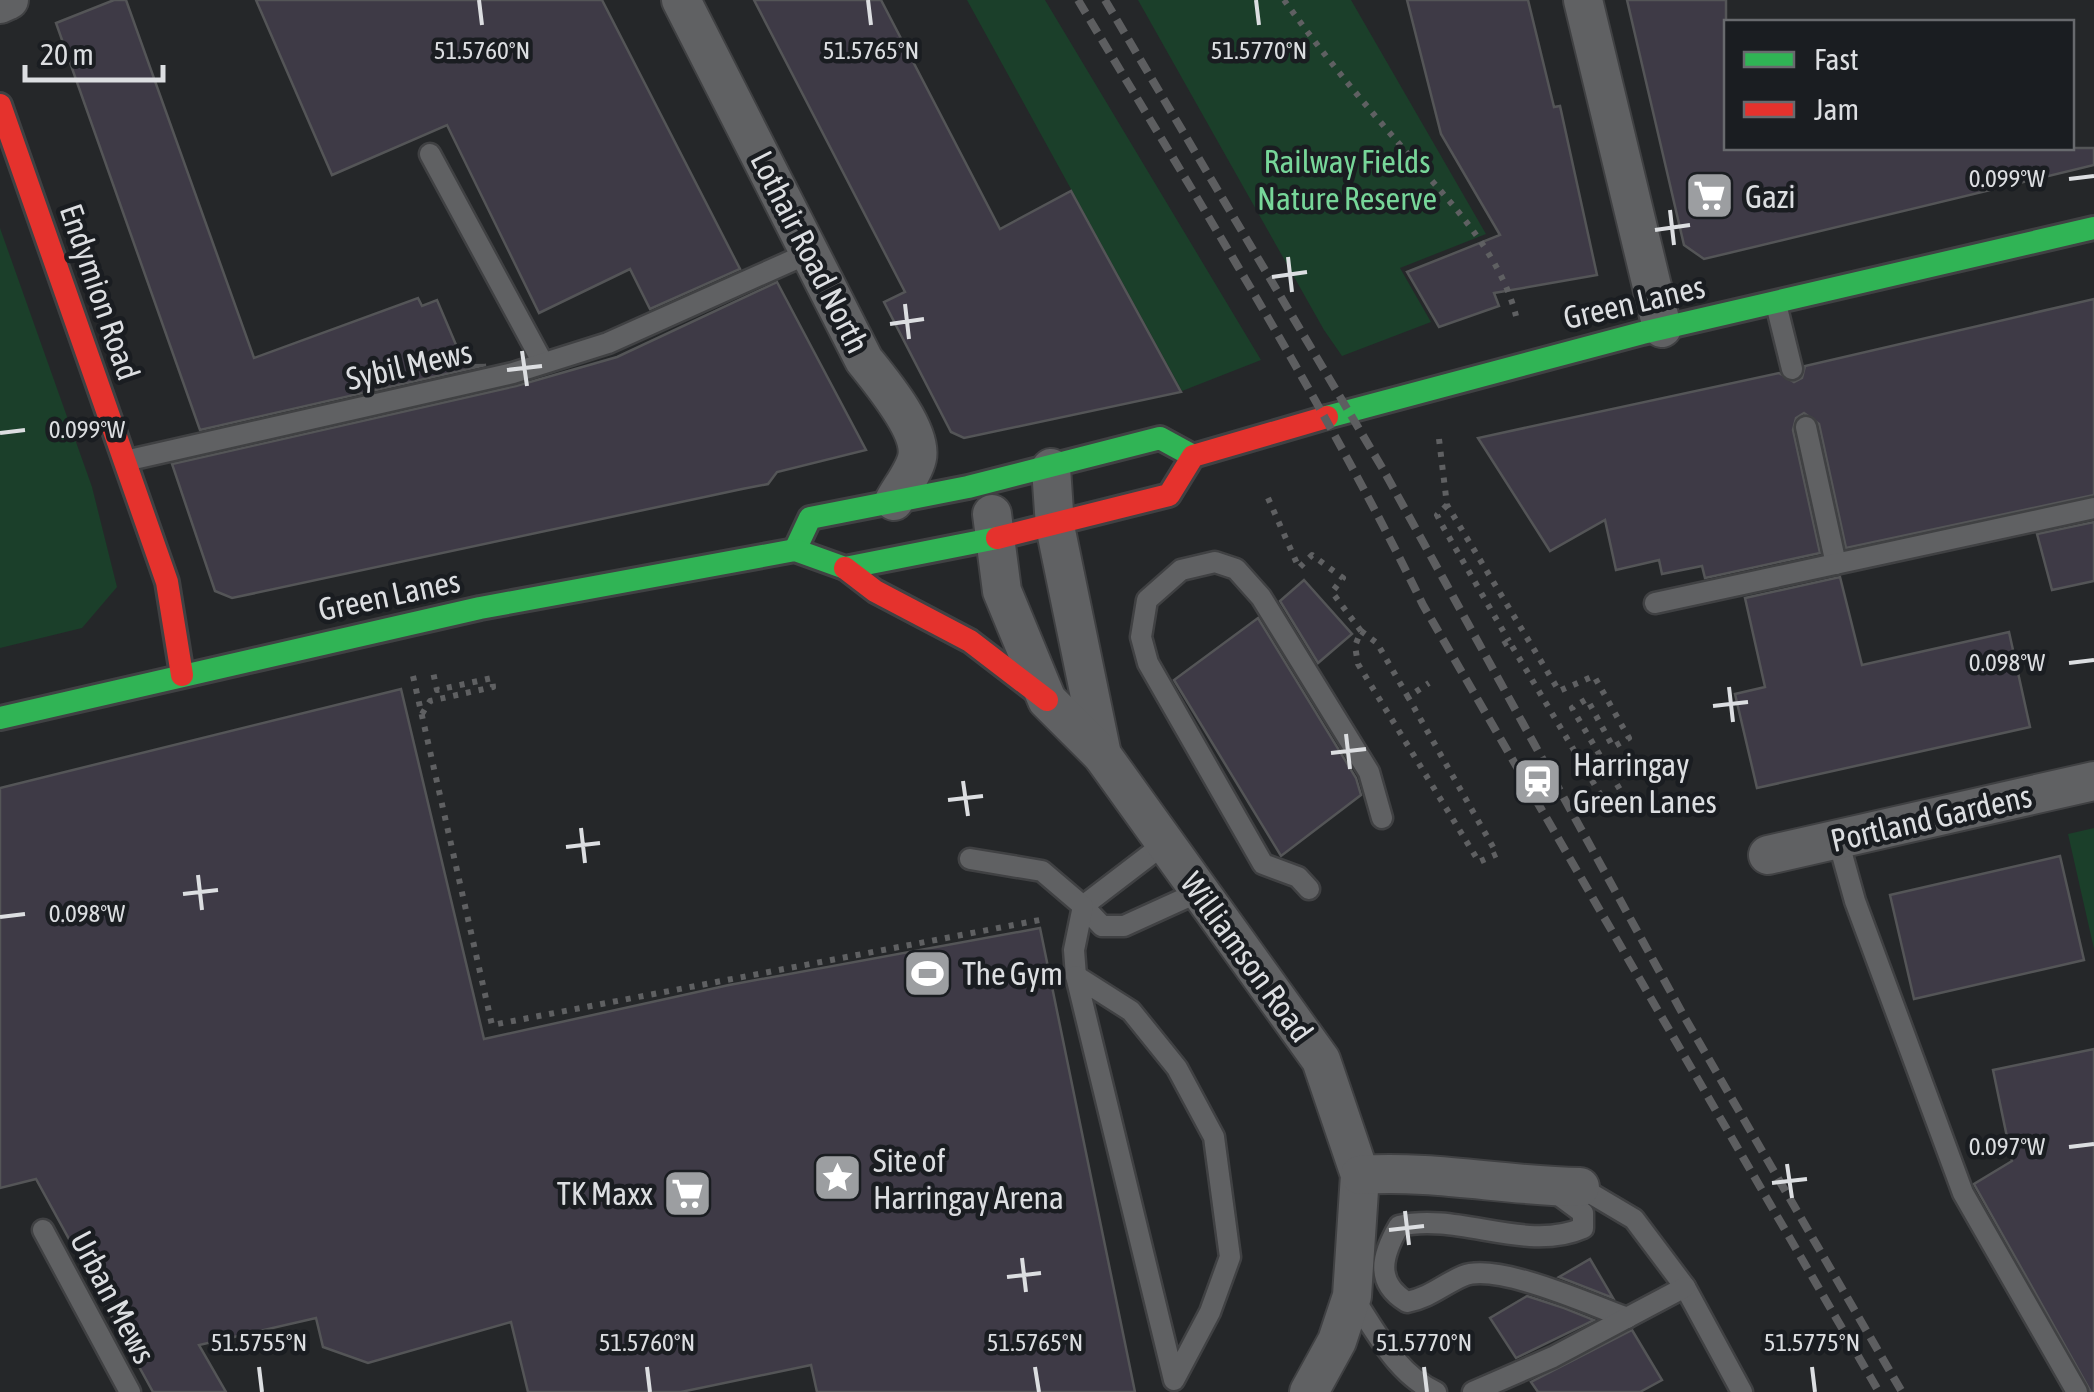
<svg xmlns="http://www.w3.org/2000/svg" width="2094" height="1392" viewBox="0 0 2094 1392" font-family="'Asap Condensed',sans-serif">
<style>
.green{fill:#1b3f2a}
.building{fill:#3e3a46;stroke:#545557;stroke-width:2.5}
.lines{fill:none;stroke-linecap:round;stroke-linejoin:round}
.lane-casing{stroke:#404143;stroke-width:25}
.street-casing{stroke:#404143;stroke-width:42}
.fast-casing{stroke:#404143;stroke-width:28}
.jam-casing{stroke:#404143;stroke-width:28}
.path{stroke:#5f6062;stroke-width:6;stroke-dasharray:5 8;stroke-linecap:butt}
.lane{stroke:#606163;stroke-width:20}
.street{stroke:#606163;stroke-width:38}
.fast{stroke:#30b455;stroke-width:22}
.jam{stroke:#e5322d;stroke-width:22}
.rail{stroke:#5d5e60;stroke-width:8;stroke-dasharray:15 8;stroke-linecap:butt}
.ticks{fill:none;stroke:#dcdee1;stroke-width:4}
.labels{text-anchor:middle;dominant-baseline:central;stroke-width:9;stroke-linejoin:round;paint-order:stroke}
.park-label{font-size:32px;fill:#77d699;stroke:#1a1d21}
.poi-label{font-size:32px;fill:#dcdee1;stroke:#1a1d21;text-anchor:start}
.street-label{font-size:32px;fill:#dcdee1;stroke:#1a1d21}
.ticks-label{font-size:25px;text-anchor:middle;fill:#dcdee1;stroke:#1a1d21;stroke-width:9;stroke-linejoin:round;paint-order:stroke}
</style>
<rect width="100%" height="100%" fill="#252729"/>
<!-- green -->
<g class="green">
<path d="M967,0H1045L1261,360L1182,391Z"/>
<path d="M1138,0H1351L1486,234L1400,268L1431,322L1342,356L1324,330Z"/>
<path d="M0,228L92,487L117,587L82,628L0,648Z"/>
<path d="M2094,828V949L2068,834Z"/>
</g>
<!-- building -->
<g class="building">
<path d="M114,0H126L254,358L418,298L422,306L437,300L459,352L430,366L486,365L200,430L56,23Z"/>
<path d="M256,0H602L740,269L650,309L630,269L539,313L447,125L332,175Z"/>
<path d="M754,0H881L1000,229L1071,191L1181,392L964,438L951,432L884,302L905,292Z"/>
<path d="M1407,0H1528L1554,107L1560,106L1597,275L1494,293L1499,306L1439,327L1407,272L1500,235L1441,134Z"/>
<path d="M1627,0H1726V148H2094V165L1704,259L1684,245Z"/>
<path d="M777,282L866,450L777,472L768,484L742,489L232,598L215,591L172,464L516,386L617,357Z"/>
<path d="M2094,299V495L1846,548L1819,424L1804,413L1796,418L1793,430L1820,553L1705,578L1702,566L1662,574L1659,560L1616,570L1605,520L1550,551L1478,438L1779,373L1794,382L1802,378L1805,366Z"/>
<path d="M2094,522V581L2052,590L2037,534Z"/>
<path d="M1840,577L1862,665L2009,632L2030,727L1757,788L1735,694L1765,687L1745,598Z"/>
<path d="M1304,580L1352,634L1318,663L1280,601Z"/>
<path d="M1258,618L1356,778L1361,795L1281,856L1174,680Z"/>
<path d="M401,689L484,1039L729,985L1040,928L1135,1392H817L811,1365L681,1392H528L511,1322L368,1363L323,1347L316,1318L199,1345L226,1392H153L36,1179L0,1188V788Z"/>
<path d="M2060,856L2084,960L1914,999L1890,895Z"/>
<path d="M2094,1049V1392H2091L1974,1184L2012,1161L1993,1070Z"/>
<path d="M1590,1259L1613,1298L1559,1277Z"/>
<path d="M1527,1296L1564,1308L1594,1320L1516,1358L1490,1318Z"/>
<path d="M1632,1330L1662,1380L1640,1392H1538L1531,1382Z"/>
</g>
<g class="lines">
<defs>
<g id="lane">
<path d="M430,154L543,363"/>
<path d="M1776,304L1792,369"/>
<path d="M1806,427L1836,564"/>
<path d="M125,461L513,373L608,343L809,253"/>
<path d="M1655,603L2094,508"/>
<path d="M1838,840L1855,901L1963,1193L2077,1392"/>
<path d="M1164,844L1083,906L1102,926H1124L1201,891"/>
<path d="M970,859L1042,871L1083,906L1074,950L1076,976"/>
<path d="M1309,889L1298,877L1263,864L1148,663L1141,637L1147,600L1181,570L1215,562L1236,569L1261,597L1369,772L1382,818"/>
<path d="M1076,976L1131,1011L1177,1068L1214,1137L1230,1257L1210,1312L1174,1380Z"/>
<path d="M1580,1187L1634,1219L1685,1287L1742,1392"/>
<path d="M1556,1193L1583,1213V1228C1526,1253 1459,1212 1399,1226C1382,1255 1374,1282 1407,1302C1431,1297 1442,1285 1463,1276C1497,1262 1591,1305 1627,1318"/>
<path d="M43,1230L130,1392"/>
<path d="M1352,1296C1376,1331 1396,1374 1436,1392"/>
<path d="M1473,1392L1553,1357L1685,1287"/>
</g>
<g id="street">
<path d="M681,0L864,360C880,380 923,431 917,458C914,472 901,488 894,501"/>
<path d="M1583,0L1662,328"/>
<path d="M0,4L9,0"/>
<path d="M1051,468L1055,526L1102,755"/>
<path d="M992,514L1002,591L1047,700L1102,755L1321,1060L1360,1175L1352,1296L1337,1341L1309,1392"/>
<path d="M1768,855L2094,781"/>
<path d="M1360,1175C1434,1170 1505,1186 1580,1187"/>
</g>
<g id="fast">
<path d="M1327,417L1642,333L2094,228"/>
<path d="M795,550L810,518L968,487L1160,438L1193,456"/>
<path d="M0,718L480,608L795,550L845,568L997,538"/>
</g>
<g id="jam">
<path d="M0,105L167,582L182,675"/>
<path d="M997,538L1169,495L1193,456L1327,417"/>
<path d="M845,568L875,591L970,641L1047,700"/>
</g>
</defs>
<!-- lane casing -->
<use href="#lane" class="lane-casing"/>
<!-- street casing -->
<use href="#street" class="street-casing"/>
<!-- fast casing -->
<use href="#fast" class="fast-casing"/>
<!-- jam casing -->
<use href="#jam" class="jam-casing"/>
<!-- path -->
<g class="path">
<path d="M1284,0C1319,49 1356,94 1395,139C1440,192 1499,247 1516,316"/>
<path d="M1439,439L1447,505L1559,691L1594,676L1629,738L1613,747L1587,699L1572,708L1622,793L1606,804L1509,641L1499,647"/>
<path d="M1268,498L1299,568L1312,555L1343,578L1332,592L1361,631L1355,646L1358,664L1479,862L1497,854L1408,697L1429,683"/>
<path d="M1447,505L1437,515L1442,525L1509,641"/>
<path d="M1361,631L1377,643L1408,697"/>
<path d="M413,676L492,1025L1045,919"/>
<path d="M422,714L430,701L493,687L492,678L437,690L433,672"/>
</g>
<!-- lane -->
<use href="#lane" class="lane"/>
<!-- street -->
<use href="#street" class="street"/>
<!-- fast -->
<use href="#fast" class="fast"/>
<!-- jam -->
<use href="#jam" class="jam"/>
<!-- rail -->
<g class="rail">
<path d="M1078,0C1197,199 1321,396 1423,605L1879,1392"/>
<path d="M1105,0L1384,471L1685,1018L1902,1392"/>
</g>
</g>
<!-- ticks -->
<path class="ticks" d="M479,0L482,25M868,0L871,25M1256,0L1259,25M2069,179L2094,176M1670,210L1674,245M1655,230L1690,225M1288,257L1292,292M1272,277L1307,272M905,304L909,339M890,324L924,319M522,351L527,386M507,370L542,366M0,433L25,430M2069,663L2094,660M1729,687L1733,722M1713,706L1748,702M1346,734L1350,769M1331,753L1366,749M963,781L968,816M948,800L983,796M581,828L585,863M566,847L600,843M198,875L202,910M183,894L218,890M0,917L25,914M2069,1147L2094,1144M1787,1164L1792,1198M1772,1183L1807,1179M1405,1211L1409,1245M1389,1230L1424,1226M1022,1258L1026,1292M1007,1277L1041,1273M259,1367L262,1392M647,1367L650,1392M1035,1367L1039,1392M1424,1367L1427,1392M1812,1367L1815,1392"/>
<!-- icons -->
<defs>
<symbol id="supermarket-square" viewBox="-11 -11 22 22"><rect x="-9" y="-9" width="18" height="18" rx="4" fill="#9c9ea1" stroke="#1a1d21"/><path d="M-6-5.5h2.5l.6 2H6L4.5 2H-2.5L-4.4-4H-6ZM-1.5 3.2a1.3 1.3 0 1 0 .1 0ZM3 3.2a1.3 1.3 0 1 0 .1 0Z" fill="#fff"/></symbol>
<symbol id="station-square" viewBox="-11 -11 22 22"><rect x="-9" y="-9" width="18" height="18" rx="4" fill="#9c9ea1" stroke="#1a1d21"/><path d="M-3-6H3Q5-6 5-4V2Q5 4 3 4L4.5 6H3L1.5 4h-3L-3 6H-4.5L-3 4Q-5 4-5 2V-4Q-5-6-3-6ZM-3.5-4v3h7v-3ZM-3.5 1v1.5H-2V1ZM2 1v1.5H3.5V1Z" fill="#fff"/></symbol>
<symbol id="stadium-square" viewBox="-11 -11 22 22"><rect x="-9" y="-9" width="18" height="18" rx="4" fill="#9c9ea1" stroke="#1a1d21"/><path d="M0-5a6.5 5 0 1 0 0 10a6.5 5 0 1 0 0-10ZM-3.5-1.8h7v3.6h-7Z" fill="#fff"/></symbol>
<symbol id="sight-square" viewBox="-11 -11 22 22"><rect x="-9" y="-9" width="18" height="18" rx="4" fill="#9c9ea1" stroke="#1a1d21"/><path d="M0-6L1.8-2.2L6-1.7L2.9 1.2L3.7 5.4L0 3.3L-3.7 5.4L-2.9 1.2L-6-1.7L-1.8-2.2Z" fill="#fff"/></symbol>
</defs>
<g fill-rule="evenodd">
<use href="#supermarket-square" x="1682" y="168" width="55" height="55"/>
<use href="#station-square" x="1510" y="754" width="55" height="55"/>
<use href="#stadium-square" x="900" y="946" width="55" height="55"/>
<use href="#sight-square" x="810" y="1150" width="55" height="55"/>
<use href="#supermarket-square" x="660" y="1166" width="55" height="55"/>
</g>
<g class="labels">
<!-- park labels -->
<g class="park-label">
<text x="1347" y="161">Railway Fields<tspan x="1347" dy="37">Nature Reserve</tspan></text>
</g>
<!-- poi labels -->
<g class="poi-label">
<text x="1745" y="196">Gazi</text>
<text x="1573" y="764">Harringay<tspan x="1573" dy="37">Green Lanes</tspan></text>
<text x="962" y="973">The Gym</text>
<text x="873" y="1160">Site of<tspan x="873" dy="37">Harringay Arena</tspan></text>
<text x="653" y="1193" text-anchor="end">TK Maxx</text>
</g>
<!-- street labels -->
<g class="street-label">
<text transform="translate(810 252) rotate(63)">Lothair Road North</text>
<text transform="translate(100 292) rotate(71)">Endymion Road</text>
<text transform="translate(1634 302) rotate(-13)">Green Lanes</text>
<text transform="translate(409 365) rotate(-13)">Sybil Mews</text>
<text transform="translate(389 595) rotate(-12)">Green Lanes</text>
<text transform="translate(1931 818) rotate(-13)">Portland Gardens</text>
<text transform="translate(1247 957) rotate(54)">Williamson Road</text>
<text transform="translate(113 1297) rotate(62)">Urban Mews</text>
</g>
</g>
<g class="ticks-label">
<text x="482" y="59">51.5760°N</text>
<text x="871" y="59">51.5765°N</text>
<text x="1259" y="59">51.5770°N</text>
<text x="2007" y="187">0.099°W</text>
<text x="87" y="438">0.099°W</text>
<text x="2007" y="671">0.098°W</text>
<text x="87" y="922">0.098°W</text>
<text x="2007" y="1155">0.097°W</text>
<text x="259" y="1351">51.5755°N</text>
<text x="647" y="1351">51.5760°N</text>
<text x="1035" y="1351">51.5765°N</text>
<text x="1424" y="1351">51.5770°N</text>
<text x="1812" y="1351">51.5775°N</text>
</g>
<!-- legend -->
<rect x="1724" y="20" width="350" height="130" fill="#1a1d21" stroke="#686a6e" stroke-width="2.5"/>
<rect x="1744" y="52" width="50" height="15" fill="#30b455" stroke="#686a6e" stroke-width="2.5"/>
<text x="1814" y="70" font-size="30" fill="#dcdee1">Fast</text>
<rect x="1744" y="102" width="50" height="15" fill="#e5322d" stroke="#686a6e" stroke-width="2.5"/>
<text x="1814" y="120" font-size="30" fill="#dcdee1">Jam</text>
<!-- scale -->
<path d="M25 65v15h138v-15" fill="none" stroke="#dcdee1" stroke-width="5"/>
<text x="40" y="65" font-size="30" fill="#dcdee1" stroke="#1a1d21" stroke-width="8" paint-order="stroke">20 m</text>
</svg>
